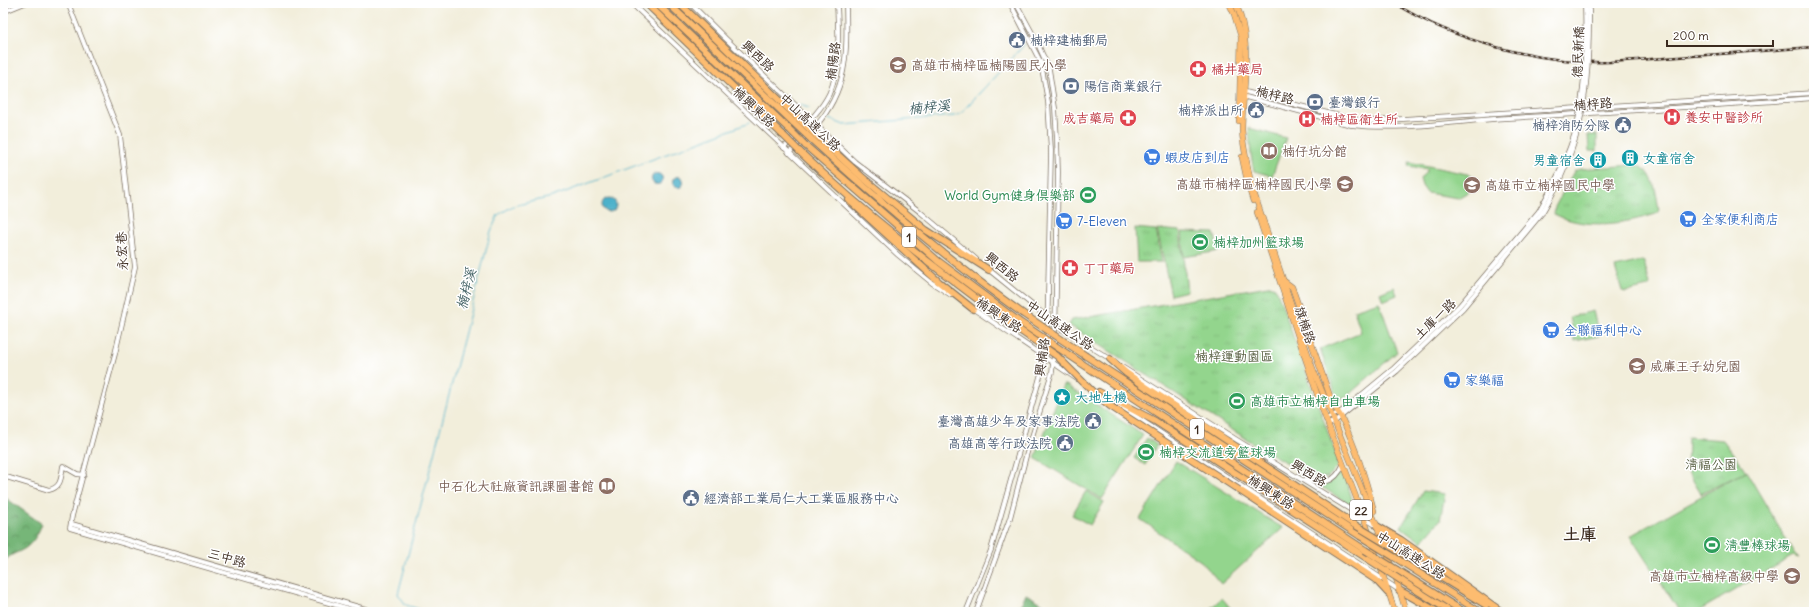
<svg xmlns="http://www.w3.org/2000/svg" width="1817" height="615" viewBox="0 0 1817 615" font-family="Delius,'LXGW WenKai TC',sans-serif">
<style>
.green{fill:#93d58d;stroke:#678056}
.forest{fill:url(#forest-crowns);stroke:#58704b}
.park{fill:url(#park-tufts);stroke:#678056}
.water{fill:#4bb1ca;stroke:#436e74}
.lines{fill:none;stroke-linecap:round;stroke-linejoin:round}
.stream{stroke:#4bb1ca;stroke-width:1}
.tertiary-casing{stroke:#7b6f60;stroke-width:5.5}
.primary-casing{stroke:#7b6f60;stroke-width:6}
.motorway-casing{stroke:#7b6f60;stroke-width:8}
.tertiary{stroke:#fff;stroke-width:4}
.primary{stroke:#fdbc6f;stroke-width:5}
.motorway{stroke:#fdbc6f;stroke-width:6}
.rail-casing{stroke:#3b2a1e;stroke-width:2.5}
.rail{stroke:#fff;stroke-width:1;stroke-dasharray:3;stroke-linecap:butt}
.tertiary-bridge-casing{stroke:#7b6f60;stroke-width:5.5;stroke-linecap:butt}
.motorway-bridge-casing{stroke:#7b6f60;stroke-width:8;stroke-linecap:butt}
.tertiary-bridge{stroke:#fff;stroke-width:4}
.motorway-bridge{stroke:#fdbc6f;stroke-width:6}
.labels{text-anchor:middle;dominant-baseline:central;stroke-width:3;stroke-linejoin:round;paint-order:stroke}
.shield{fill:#fff;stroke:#766a62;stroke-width:1}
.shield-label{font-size:12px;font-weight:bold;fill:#3b2a1e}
.service-label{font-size:13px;fill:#4e5e75;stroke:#fff;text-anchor:start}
.street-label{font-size:13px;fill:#3b2a1e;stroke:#fff}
.education-label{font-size:13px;fill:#785e54;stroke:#fff;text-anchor:start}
.health-label{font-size:13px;fill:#be3a42;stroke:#fff;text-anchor:start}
.shop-label{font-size:13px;fill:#366cbe;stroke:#fff;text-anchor:start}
.culture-label{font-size:13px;fill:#0d838f;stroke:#fff;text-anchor:start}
.leisure-label{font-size:13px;fill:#27864d;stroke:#fff;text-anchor:start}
.park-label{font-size:13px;fill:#555d3f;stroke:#fff}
.water-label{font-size:14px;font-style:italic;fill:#416063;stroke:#fff}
.district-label{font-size:17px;font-weight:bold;fill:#3b2a1e;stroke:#fff}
</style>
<defs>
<pattern id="forest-crowns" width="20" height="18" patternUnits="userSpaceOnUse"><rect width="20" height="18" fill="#76b678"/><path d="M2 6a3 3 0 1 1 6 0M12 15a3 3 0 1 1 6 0" fill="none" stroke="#629462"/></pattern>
<pattern id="park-tufts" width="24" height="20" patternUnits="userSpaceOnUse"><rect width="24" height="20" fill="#93d58d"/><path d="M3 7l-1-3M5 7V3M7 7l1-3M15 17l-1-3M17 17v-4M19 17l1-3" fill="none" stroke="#80b779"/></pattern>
</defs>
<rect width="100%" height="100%" fill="#fff"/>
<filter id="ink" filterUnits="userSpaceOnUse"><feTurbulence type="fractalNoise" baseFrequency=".025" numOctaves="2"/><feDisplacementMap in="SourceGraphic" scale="8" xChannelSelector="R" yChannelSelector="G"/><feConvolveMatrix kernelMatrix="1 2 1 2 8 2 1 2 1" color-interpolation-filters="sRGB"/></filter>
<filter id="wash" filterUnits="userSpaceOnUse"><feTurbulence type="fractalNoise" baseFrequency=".012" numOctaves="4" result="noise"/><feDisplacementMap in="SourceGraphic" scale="16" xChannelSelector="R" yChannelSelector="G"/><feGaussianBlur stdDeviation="0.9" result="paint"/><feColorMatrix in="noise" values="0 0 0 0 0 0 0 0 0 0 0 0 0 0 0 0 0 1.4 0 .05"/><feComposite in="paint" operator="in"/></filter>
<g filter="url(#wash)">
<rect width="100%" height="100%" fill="#f2eedb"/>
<!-- green -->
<g class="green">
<path d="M1249,128L1286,138L1272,176L1254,171L1251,155Z"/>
<path d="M1588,135H1597V151H1589Z"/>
<path d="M1409,162L1472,175V179L1466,178L1469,185L1468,192L1458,198L1427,193L1422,186L1420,179L1428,169L1408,166Z"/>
<path d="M1182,232L1214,233L1219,251L1184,257Z"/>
<path d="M1642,261L1644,262L1650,285L1648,287L1626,292L1622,291L1615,267Z"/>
<path d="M1394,287L1397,295L1383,301L1380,293Z"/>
<path d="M1379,302L1397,352L1345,398L1339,399L1336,395L1320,349L1361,332L1354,310Z"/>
<path d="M1593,311L1599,336L1575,341L1570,317Z"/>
<path d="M1063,385H1066L1143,435L1102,499L1035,458Z"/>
<path d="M1147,438L1157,445L1145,465L1134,458Z"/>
<path d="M1176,461L1283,528L1221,584L1202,562L1140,519Z"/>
<path d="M1344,471L1353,503L1349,504L1317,484H1320Z"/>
<path d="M1746,471L1794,553L1799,558L1793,556L1697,612H1680L1630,536Z"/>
</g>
<!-- forest -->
<g class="forest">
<path d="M3,496L42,524C39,531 35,540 28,546C19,554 10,552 3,564Z"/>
<path d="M1026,594L1045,605L1036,612H1018Z"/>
</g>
<!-- park -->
<g class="park">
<path d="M1633,165C1654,166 1656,193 1659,210L1656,214C1623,224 1586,230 1554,214L1555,207L1574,171L1580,169Z"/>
<path d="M1135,228L1156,230L1162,262H1137Z"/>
<path d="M1157,229L1180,231L1187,291L1171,295Z"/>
<path d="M1268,286H1273L1277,291L1338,460V467L1328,477L1315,478L1292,466L1259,447L1069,325L1072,320Z"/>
<path d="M1688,437L1723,440L1746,471L1701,494L1687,470Z"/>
<path d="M1086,491L1104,502L1090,525L1072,515Z"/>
<path d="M1423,491L1445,494L1440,520L1421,542L1401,527Z"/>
<path d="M1222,598L1234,612H1206Z"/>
</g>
<!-- water -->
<g class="water">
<circle cx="657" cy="179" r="5.5"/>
<circle cx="678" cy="182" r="5.5"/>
<circle cx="609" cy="205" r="7"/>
</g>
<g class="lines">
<!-- stream -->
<g class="stream">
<path d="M800,105L809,108"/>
<path d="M829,119L844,125L954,116L960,114L1025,44"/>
<path d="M428,612L406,605L398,594L491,231L498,215L513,206L552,197L749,123"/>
</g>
</g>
</g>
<g filter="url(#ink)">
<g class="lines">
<defs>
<g id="tertiary">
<path d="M68,3L120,135L135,267L115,354L72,516L70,528L360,612"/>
<path d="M631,3L898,255L932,283L951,295"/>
<path d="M690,3L725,38L855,162L919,211L976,259"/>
<path d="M3,12L25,3"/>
<path d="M1242,91L1351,119L1371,121L1814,93"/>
<path d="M1242,96L1351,125C1403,131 1456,121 1508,118C1610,112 1712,106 1814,98"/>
<path d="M815,127C849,89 847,51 846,3"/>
<path d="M784,148C799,131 819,114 829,94C842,65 838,33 837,3"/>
<path d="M789,153L809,133"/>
<path d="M988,269L1063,330L1112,360"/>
<path d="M972,308L1077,379"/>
<path d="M1122,367L1237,440L1377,526"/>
<path d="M1120,406L1399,590"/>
<path d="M1326,419L1342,411L1394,368L1460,305L1539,211"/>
<path d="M1328,424L1334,422L1397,371L1463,308L1542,213"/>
<path d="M3,476L49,490C62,487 61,477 63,466L77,474L84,475"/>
<path d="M1304,480C1323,483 1334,485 1343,465"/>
<path d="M72,524L376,612"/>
<path d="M966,612L991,550L1038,384L1045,359L1047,343L1051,151L1048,102L1041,63L1010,3"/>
<path d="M976,612L1010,518L1026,456L1052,372L1055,347L1058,172L1057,139L1055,108L1049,69L1036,40L1016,3"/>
</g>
<g id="primary">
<path d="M1229,3L1234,14L1241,37L1239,121"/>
<path d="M1235,3C1254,38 1242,90 1242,130C1243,148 1248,166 1251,184L1313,369L1377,526L1392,568"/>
<path d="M1242,157L1248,185L1253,201"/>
<path d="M1257,212L1321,406L1364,518L1377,558"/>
<path d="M1284,281L1292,287L1333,405C1337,411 1341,415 1343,421C1357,450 1366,480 1374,511"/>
<path d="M1380,566L1395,612"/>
<path d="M1395,575L1406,612"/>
</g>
<g id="motorway">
<path d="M646,3L783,135"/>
<path d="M656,3L789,129"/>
<path d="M668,3L794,123"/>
<path d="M679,3L799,119"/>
<path d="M816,135L861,176L926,230L989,270"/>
<path d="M811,139C879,201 948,260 1022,313"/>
<path d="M805,145L938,261L1018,321"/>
<path d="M799,151C866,215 940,272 1015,327"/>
<path d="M849,200L939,282L973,309"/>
<path d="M1086,356L1360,536"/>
<path d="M1110,359L1126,373L1146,387L1355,525"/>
<path d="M1081,363L1365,550"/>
<path d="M1099,392L1155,421L1368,559"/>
<path d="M1239,490L1376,580L1388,593"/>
<path d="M1377,526L1401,540L1502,612"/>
<path d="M1390,546L1486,605"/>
<path d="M1394,557L1480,612"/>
<path d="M1397,570L1464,612"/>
<path d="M1402,581L1451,612"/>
<path d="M1399,590L1438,612"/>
</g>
</defs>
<!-- tertiary casing -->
<use href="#tertiary" class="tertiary-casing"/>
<!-- primary casing -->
<use href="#primary" class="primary-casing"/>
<!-- motorway casing -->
<use href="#motorway" class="motorway-casing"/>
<!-- tertiary -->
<use href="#tertiary" class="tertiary"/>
<!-- primary -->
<use href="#primary" class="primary"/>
<!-- motorway -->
<use href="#motorway" class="motorway"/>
<defs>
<path id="rail" d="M1394,3C1454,41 1539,64 1610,62L1814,47"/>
</defs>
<!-- rail casing -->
<use href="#rail" class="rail-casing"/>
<!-- rail -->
<use href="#rail" class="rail"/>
<defs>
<g id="tertiary-bridge">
<path d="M1539,211C1554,184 1569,156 1577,125C1586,85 1586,43 1585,3"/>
<path d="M1542,213C1585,141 1590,85 1589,3"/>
</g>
<g id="motorway-bridge">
<path d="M799,119L816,135"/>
<path d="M794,123L811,139"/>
<path d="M789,129L805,145"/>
<path d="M783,135L799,151"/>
<path d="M1022,313L1086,356"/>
<path d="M1018,321L1081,363"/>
<path d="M1015,327L1057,356L1094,393L1110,406L1239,490"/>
<path d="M1355,525L1390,546"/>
<path d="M1360,536L1394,557"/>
<path d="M1365,550L1397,570"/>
<path d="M1368,559L1402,581"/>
</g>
</defs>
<!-- tertiary-bridge casing -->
<use href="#tertiary-bridge" class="tertiary-bridge-casing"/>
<!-- motorway-bridge casing -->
<use href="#motorway-bridge" class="motorway-bridge-casing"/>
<!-- tertiary-bridge -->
<use href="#tertiary-bridge" class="tertiary-bridge"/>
<!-- motorway-bridge -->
<use href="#motorway-bridge" class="motorway-bridge"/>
</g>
</g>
<!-- icons -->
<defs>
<symbol id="civic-disc" viewBox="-11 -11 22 22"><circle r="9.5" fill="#5c6f8a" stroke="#fff"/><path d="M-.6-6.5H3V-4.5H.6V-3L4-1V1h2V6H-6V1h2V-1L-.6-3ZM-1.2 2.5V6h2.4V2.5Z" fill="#fff"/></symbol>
<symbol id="school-disc" viewBox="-11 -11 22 22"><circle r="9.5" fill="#8d6e63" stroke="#fff"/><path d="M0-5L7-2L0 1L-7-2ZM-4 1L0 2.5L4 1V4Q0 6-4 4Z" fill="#fff"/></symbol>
<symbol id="pharmacy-disc" viewBox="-11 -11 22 22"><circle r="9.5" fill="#e0444e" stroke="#fff"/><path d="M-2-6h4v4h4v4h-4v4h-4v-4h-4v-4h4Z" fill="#fff"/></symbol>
<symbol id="bank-disc" viewBox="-11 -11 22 22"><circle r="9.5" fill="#5c6f8a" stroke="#fff"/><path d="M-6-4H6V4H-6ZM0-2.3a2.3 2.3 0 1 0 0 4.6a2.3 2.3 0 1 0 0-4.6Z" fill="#fff"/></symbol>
<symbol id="hospital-disc" viewBox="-11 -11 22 22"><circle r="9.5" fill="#e0444e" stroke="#fff"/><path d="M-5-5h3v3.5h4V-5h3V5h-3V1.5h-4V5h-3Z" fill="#fff"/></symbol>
<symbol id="library-disc" viewBox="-11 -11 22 22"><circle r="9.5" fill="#8d6e63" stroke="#fff"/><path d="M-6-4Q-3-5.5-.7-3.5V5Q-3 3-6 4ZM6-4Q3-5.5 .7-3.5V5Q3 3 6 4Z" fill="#fff"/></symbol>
<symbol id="supermarket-disc" viewBox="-11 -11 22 22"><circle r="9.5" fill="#3f7fe0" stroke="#fff"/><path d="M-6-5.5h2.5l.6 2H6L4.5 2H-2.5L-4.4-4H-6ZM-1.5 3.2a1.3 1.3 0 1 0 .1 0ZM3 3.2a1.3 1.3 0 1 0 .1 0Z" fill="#fff"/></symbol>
<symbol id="building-disc" viewBox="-11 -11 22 22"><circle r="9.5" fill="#0f9aa8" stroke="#fff"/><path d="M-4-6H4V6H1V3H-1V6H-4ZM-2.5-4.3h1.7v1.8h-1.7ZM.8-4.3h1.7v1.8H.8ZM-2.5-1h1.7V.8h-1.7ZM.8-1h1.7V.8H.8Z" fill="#fff"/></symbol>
<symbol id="stadium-disc" viewBox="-11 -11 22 22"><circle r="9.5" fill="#2e9e5b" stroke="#fff"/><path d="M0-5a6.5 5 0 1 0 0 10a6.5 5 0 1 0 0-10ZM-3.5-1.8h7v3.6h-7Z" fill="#fff"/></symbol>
<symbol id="sight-disc" viewBox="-11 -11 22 22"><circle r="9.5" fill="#0f9aa8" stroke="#fff"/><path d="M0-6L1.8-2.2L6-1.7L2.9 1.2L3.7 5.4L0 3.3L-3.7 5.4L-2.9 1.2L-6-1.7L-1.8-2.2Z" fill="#fff"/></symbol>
</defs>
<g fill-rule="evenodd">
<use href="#civic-disc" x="1007" y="30" width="20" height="20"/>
<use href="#school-disc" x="888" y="55" width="20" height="20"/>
<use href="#pharmacy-disc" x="1188" y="59" width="20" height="20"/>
<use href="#bank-disc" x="1061" y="76" width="20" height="20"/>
<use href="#bank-disc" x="1305" y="92" width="20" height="20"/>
<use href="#civic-disc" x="1246" y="100" width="20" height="20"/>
<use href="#hospital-disc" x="1662" y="107" width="20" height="20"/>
<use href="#pharmacy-disc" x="1118" y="108" width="20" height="20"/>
<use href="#hospital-disc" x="1297" y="109" width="20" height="20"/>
<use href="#civic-disc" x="1613" y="115" width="20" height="20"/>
<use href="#library-disc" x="1259" y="141" width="20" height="20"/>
<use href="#supermarket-disc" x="1142" y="147" width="20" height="20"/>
<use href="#building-disc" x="1620" y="148" width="20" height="20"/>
<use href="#building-disc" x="1588" y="150" width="20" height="20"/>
<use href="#school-disc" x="1335" y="174" width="20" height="20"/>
<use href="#school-disc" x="1462" y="175" width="20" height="20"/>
<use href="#stadium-disc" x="1078" y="185" width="20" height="20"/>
<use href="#supermarket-disc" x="1678" y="209" width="20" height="20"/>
<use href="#supermarket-disc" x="1054" y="211" width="20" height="20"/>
<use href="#stadium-disc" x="1190" y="232" width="20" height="20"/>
<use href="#pharmacy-disc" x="1060" y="258" width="20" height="20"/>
<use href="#supermarket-disc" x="1541" y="320" width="20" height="20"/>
<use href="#school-disc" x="1627" y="356" width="20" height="20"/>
<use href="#supermarket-disc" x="1442" y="370" width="20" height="20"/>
<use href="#sight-disc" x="1052" y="387" width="20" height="20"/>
<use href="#stadium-disc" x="1227" y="391" width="20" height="20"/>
<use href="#civic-disc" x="1083" y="411" width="20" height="20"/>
<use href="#civic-disc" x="1055" y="433" width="20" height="20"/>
<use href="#stadium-disc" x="1136" y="442" width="20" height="20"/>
<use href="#library-disc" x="597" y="476" width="20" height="20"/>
<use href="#civic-disc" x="681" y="488" width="20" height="20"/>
<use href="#stadium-disc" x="1702" y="535" width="20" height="20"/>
<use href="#school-disc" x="1782" y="566" width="20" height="20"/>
</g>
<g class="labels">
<!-- shield labels -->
<g class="shield">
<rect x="902" y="227" width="14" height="20" rx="3"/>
<rect x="1190" y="419" width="14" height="20" rx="3"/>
<rect x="1350" y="500" width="22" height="20" rx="3"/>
</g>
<g class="shield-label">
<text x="909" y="237">1</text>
<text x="1197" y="429">1</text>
<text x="1361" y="510">22</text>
</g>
<!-- service labels -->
<g class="service-label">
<text x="1030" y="40">楠梓建楠郵局</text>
<text x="1084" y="86">陽信商業銀行</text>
<text x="1328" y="102">臺灣銀行</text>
<text x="1243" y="110" text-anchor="end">楠梓派出所</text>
<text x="1610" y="125" text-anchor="end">楠梓消防分隊</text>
<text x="1080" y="421" text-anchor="end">臺灣高雄少年及家事法院</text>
<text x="1052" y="443" text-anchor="end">高雄高等行政法院</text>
<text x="704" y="498">經濟部工業局仁大工業區服務中心</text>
</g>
<!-- street labels -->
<g class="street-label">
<text transform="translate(1578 52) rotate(-88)">德民新橋</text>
<text transform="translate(758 56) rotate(43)">興西路</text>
<text transform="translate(833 61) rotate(-82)">楠陽路</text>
<text transform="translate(1275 95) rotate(14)">楠梓路</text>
<text transform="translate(1593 104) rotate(-4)">楠梓路</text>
<text transform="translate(754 107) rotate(43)">楠興東路</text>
<text transform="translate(810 122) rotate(43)">中山高速公路</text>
<text transform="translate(122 251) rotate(-93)">永宏巷</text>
<text transform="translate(1002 267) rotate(39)">興西路</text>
<text transform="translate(999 315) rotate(34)">楠興東路</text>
<text transform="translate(1435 319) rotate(-44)">土庫一路</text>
<text transform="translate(1060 325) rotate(34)">中山高速公路</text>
<text transform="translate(1305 325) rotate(71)">旗楠路</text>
<text transform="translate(1042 357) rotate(-82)">興楠路</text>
<text transform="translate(1309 473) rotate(31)">興西路</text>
<text transform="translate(1271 492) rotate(33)">楠興東路</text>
<text transform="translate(1411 555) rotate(32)">中山高速公路</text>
<text transform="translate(227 558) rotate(16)">三中路</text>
</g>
<!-- education labels -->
<g class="education-label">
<text x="911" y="65">高雄市楠梓區楠陽國民小學</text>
<text x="1282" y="151">楠仔坑分館</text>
<text x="1332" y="184" text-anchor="end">高雄市楠梓區楠梓國民小學</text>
<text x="1485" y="185">高雄市立楠梓國民中學</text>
<text x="1650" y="366">威廉王子幼兒園</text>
<text x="594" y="486" text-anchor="end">中石化大社廠資訊課圖書館</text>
<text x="1779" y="576" text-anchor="end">高雄市立楠梓高級中學</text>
</g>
<!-- health labels -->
<g class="health-label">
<text x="1211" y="69">橘井藥局</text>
<text x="1685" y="117">養安中醫診所</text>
<text x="1115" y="118" text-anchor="end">成吉藥局</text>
<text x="1320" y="119">楠梓區衛生所</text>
<text x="1083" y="268">丁丁藥局</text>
</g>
<!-- shop labels -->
<g class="shop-label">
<text x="1165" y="157">蝦皮店到店</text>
<text x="1701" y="219">全家便利商店</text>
<text x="1077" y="221">7-Eleven</text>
<text x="1564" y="330">全聯福利中心</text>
<text x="1465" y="380">家樂福</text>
</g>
<!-- culture labels -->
<g class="culture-label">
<text x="1643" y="158">女童宿舍</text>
<text x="1585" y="160" text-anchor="end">男童宿舍</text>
<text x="1075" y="397">大地生機</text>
</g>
<!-- leisure labels -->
<g class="leisure-label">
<text x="1075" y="195" text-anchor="end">World Gym健身俱樂部</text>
<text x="1213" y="242">楠梓加州籃球場</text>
<text x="1250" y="401">高雄市立楠梓自由車場</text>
<text x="1159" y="452">楠梓交流道旁籃球場</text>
<text x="1725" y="545">清豐棒球場</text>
</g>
<!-- park labels -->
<g class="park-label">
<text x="1234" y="356">楠梓運動園區</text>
<text x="1711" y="464">清福公園</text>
</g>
<!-- water labels -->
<g class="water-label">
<text transform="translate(929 107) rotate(-5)">楠梓溪</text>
<text transform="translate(466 289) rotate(-76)">楠梓溪</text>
</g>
<!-- district labels -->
<g class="district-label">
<text x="1580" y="534">土庫</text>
</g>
</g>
<!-- margin -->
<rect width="1817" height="615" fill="none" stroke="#fff" stroke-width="16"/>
<!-- scale -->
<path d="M1667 40v6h106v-6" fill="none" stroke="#3b2a1e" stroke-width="2"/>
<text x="1673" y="40" font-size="12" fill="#3b2a1e" stroke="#ffffff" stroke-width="3" paint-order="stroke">200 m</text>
</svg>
